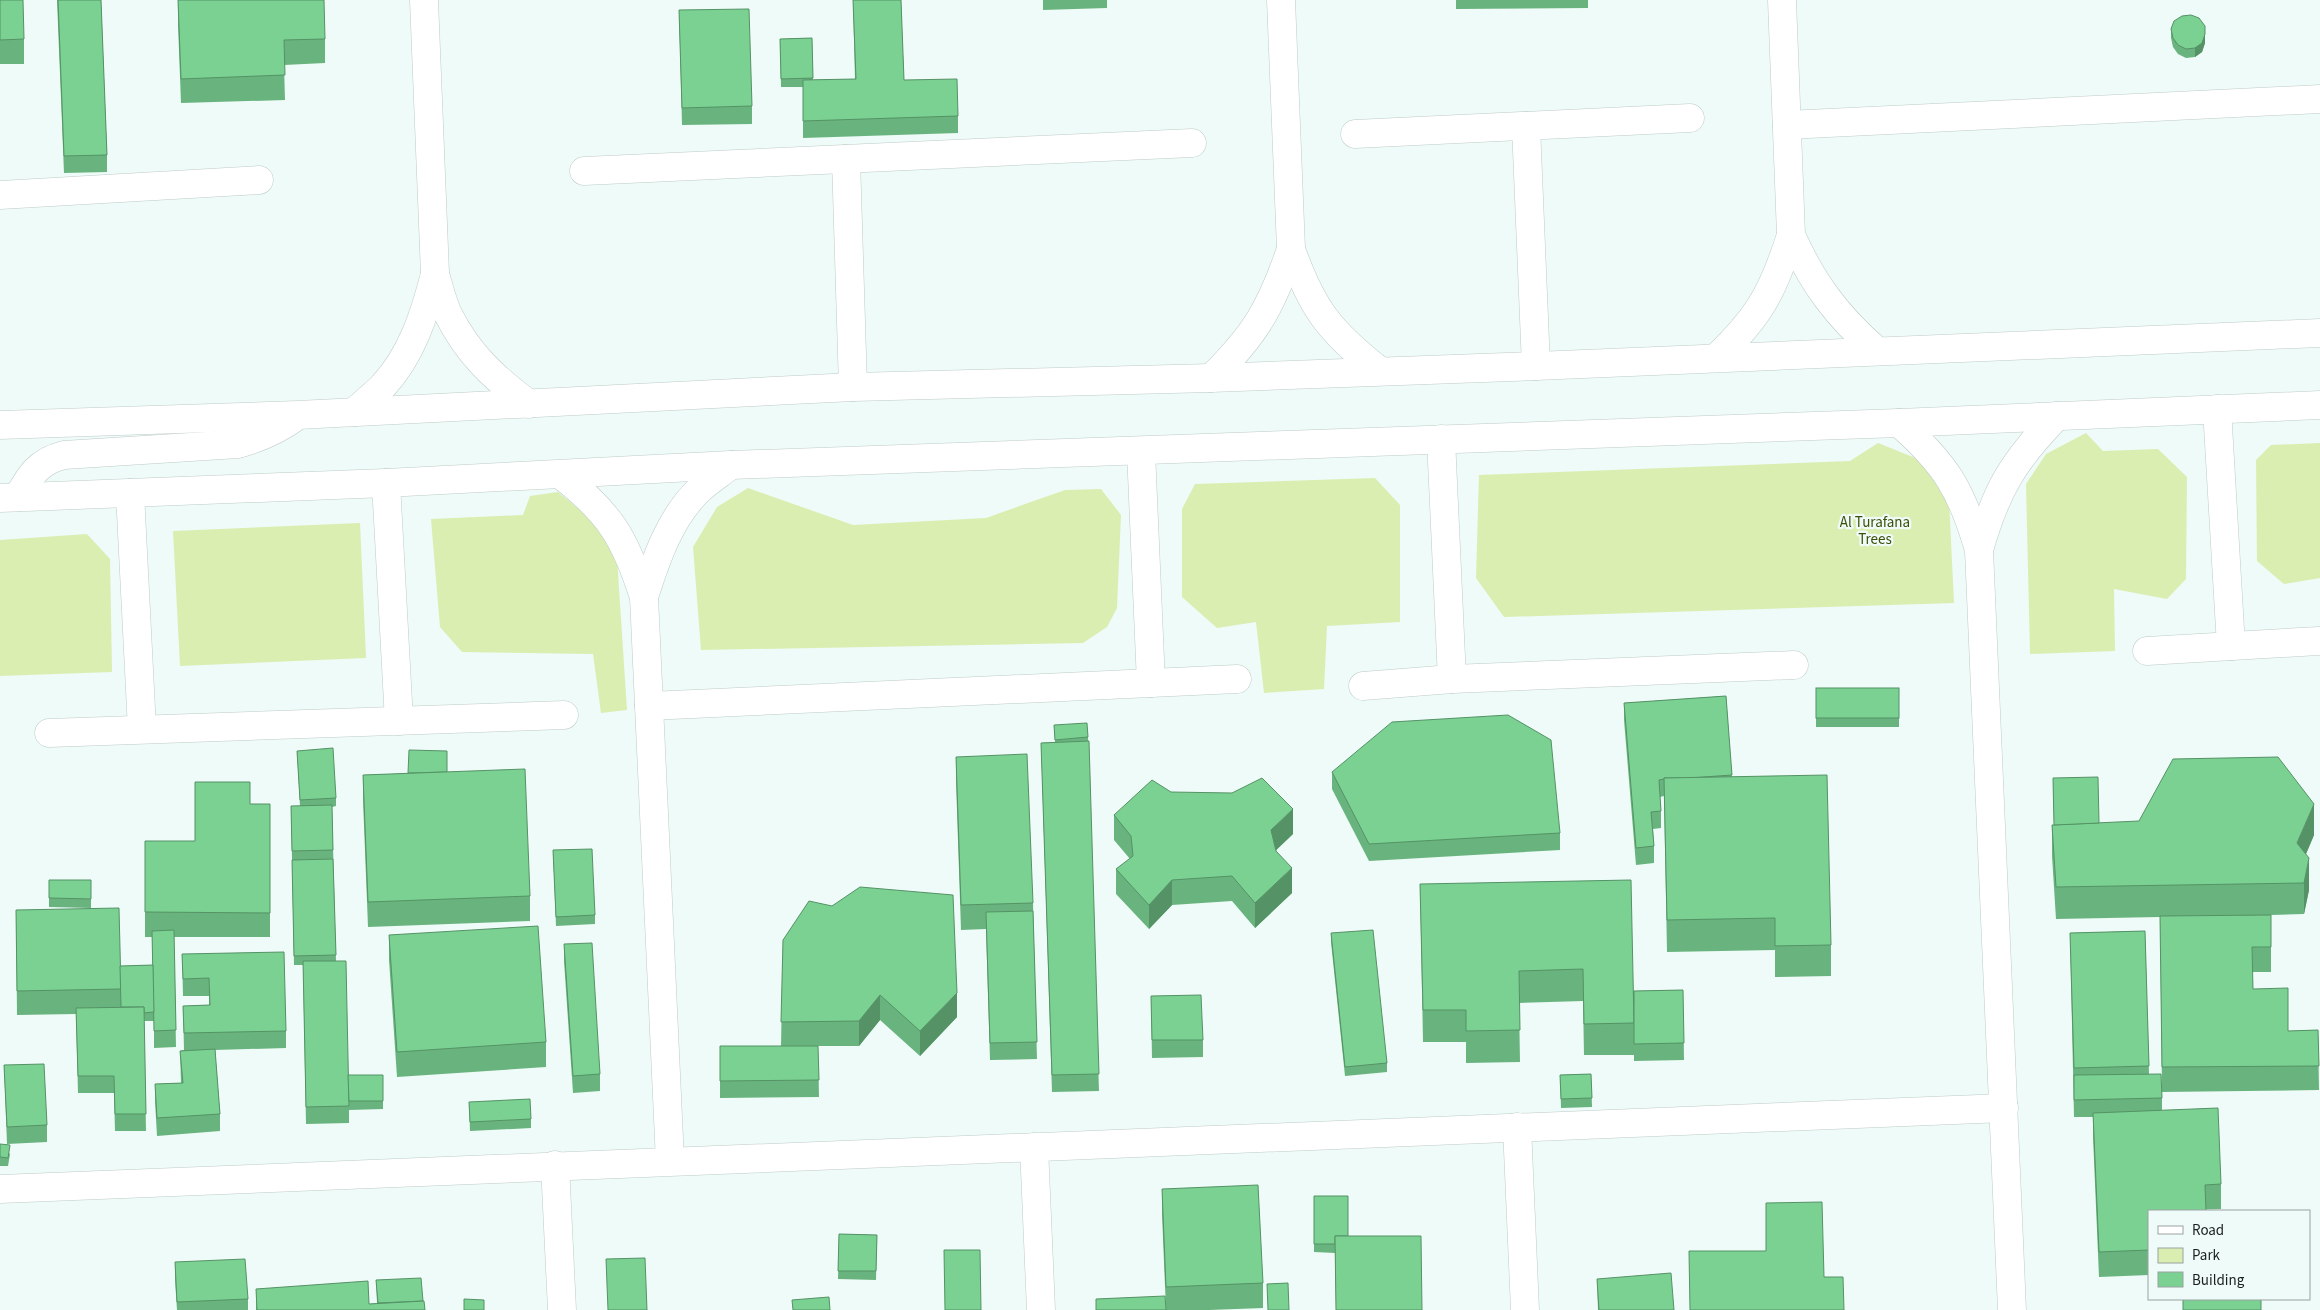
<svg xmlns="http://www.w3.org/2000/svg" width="2320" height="1310" viewBox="0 0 2320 1310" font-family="'Source Sans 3',sans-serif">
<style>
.green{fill:#daeeb1}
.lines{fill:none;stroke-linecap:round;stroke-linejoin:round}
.minor-casing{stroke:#becbc8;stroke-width:29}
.major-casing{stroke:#becbc8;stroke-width:29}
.minor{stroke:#fff;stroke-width:28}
.major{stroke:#fff;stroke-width:28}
.wall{fill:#69b47e}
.shaded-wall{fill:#559266}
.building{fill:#7ad192;stroke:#559266}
.labels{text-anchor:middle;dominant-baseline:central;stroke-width:4.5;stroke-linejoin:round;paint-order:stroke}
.park-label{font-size:15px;fill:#3e4e07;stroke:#eefbf8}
</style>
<rect width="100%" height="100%" fill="#eefbf8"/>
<!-- green -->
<g class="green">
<path d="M2086,433L2103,451L2158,449L2187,477L2186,579L2167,599L2114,589L2115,651L2030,654L2026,484L2046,454Z"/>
<path d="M1878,443L1918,459L1949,499L1954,603L1504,617L1476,578L1479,475L1850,461Z"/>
<path d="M2320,443V578L2284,584L2257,561L2256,460L2271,445Z"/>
<path d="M1375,478L1400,505V622L1327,626L1324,689L1264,693L1256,622L1217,628L1182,597V509L1195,484Z"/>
<path d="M748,488L853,525L986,518L1065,490L1101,489L1121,515L1117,608L1107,627L1083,643L701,650L693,547L717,507Z"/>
<path d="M558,492L597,524L617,558L627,710L601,713L593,654L462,652L440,627L431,519L523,515L530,496Z"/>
<path d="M360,523L366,658L180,666L173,531Z"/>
<path d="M87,534L110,559L112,672L0,676V540Z"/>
</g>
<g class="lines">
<defs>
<g id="minor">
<path d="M1281,0L1291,249C1312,309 1330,332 1380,371"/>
<path d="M1787,125L2320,99"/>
<path d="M1526,126L1536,366"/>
<path d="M1355,134L1690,118"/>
<path d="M846,159L853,387"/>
<path d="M584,171L1192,143"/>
<path d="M0,195L259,180"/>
<path d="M1791,235C1813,284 1837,316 1877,351"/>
<path d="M435,274C439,287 442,301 448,314C468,354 494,378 529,404"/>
<path d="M1716,358C1759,317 1773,292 1791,235L1782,0"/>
<path d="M1211,378C1255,335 1271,308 1291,249"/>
<path d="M2217,409L2231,646"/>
<path d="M354,412C364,403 374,395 383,386C412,355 425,313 435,274L424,0"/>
<path d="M1899,423C1946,464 1962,491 1979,550L2012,1310"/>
<path d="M1441,439L1452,679"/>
<path d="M1141,451L1151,683"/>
<path d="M561,475C610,513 625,538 644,597L670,1161"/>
<path d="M386,483L399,721"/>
<path d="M130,493L142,729"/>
<path d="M1979,550C1996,490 2013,461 2057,416"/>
<path d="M644,597C656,559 670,517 700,489C710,480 721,473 731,465"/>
<path d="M2147,651L2318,641"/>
<path d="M1363,686L1452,679L1794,665"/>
<path d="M649,706L1237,679"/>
<path d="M49,733L564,715"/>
<path d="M1517,1127L1525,1310"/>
<path d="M1034,1147L1041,1310"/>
<path d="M555,1165L562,1310"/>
<path d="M0,1189L2004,1108"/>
</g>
<g id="major">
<path d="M0,425L298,415L853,387L1211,378L1536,366L2320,333"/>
<path d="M18,497C30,475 39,461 64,455L238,444C260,438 278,430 297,416"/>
<path d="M0,498L386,483L731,465L1899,423L2320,405"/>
</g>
</defs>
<!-- minor casing -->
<use href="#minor" class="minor-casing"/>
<!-- major casing -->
<use href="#major" class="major-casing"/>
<!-- minor -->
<use href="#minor" class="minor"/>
<!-- major -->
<use href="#major" class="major"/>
</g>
<!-- wall -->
<g class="wall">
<path d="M0,0L24,39V64H0Z"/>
<path d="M57,0H101L107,155V172L64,173Z"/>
<path d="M178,0L325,39V63L284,65L285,100L181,103L178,24Z"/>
<path d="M853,0H901L904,80L958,116V133L803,138V87H781L780,39L812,38L813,80L855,79Z"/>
<path d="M1043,0H1107V8L1043,10Z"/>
<path d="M1456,0H1588V8L1456,9Z"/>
<path d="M679,10L752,106V124L682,125Z"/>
<path d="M2171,29L2205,43L2202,52L2195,57L2186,58L2178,54L2173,47L2171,38Z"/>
<rect x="1816" y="688" width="83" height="39"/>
<path d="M1726,696L1732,777L1831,945V976L1775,977V950L1667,952L1664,796L1660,797L1661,811V828L1653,829L1654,846V863L1636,865L1624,720V703Z"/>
<path d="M1054,725L1088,737L1099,1091L1052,1092L1041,743L1055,742Z"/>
<path d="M297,751L336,798V806L332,807L336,961L348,1075H383V1109L349,1110V1123L306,1124L303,965H294L291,806H300Z"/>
<path d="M956,757L1033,903L1037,1059L990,1060L986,929L961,930L956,781Z"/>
<path d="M447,772L530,896V921L368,927L363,800V775Z"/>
<path d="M1332,772L1560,833V850L1369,861L1332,789Z"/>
<path d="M2053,778L2099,823L2314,835L2306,854L2309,890L2304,914L2271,915V972H2252L2253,989L2288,1031L2318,1030L2319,1090L2162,1092V1110L2221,1184V1209L2149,1211V1275L2099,1277L2093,1137V1117H2074L2070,933L2145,931L2149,1074L2162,1091L2160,917L2056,919L2052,856V825H2054Z"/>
<path d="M1171,792L1293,834L1276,850L1292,893L1255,928L1232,901L1172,905L1149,929L1116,894V869L1130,859L1114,840V815Z"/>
<path d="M250,804H270V937H174L176,1047L154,1048V1021H144L146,1131H115L114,1093H78L76,1014L17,1015L16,910L120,966L153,965L152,937H145V841H195Z"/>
<path d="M553,850L595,915V924L556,926Z"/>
<path d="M49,880H91V908L49,907Z"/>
<path d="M1420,884L1634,991L1683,990L1684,1060L1634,1061V1055H1584L1583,1001L1519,1003L1520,1062L1466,1063V1042H1423Z"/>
<path d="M1331,933L1387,1063V1072L1345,1076L1331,942Z"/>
<path d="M389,935L546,1042V1067L397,1077L389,960Z"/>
<path d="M783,940L957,1017L920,1056L880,1020L859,1046H818L819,1097L720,1098V1046H781Z"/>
<path d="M564,944L600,1074V1091L573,1093L564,961Z"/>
<path d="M182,954L286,1031V1048L215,1050L220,1114V1131L157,1136L155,1101V1084L181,1083L180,1051L184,1050L183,1006L209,1005V996H183Z"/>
<path d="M1151,996L1203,1040V1057L1152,1058Z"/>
<path d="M4,1065L47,1125V1142L7,1144Z"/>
<path d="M1591,1074L1592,1107L1561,1108L1560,1075Z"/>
<path d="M469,1102L531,1119V1128L470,1131Z"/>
<path d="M0,1144L10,1154L8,1166H0Z"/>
<path d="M1162,1189L1263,1283V1308L1209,1310H1166L1162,1214Z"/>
<path d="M1314,1196L1348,1236L1422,1310H1336L1335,1253L1314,1252Z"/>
<path d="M839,1234L877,1235L876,1280L838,1279Z"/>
<path d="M175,1262L248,1299V1310H177L175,1279Z"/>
<path d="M1597,1279L1674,1310H1598Z"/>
<path d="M376,1280L423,1301L425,1310H256V1289L369,1304L377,1303Z"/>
</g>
<!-- shaded-wall -->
<g class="shaded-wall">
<path d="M2205,34V43L2202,52L2195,57V48Z"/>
<path d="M2314,804V835L2297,875V843Z"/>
<path d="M1293,809V834L1271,855V830Z"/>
<path d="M2309,858V890L2304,914V883Z"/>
<path d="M1292,868V893L1255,928V903Z"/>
<path d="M1172,880V905L1149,929V905Z"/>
<path d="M957,993V1017L920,1056V1031Z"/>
<path d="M880,995V1020L859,1046V1021Z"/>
</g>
<!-- building -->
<g class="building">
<path d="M0,0H23L24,39L0,40Z"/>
<path d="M58,0H101L107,155L64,156Z"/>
<path d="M178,0H324L325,39L284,40L285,75L181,79Z"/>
<path d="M853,0H901L904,80L957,79L958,116L803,121V80L856,79Z"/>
<path d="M749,9L752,106L682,108L679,10Z"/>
<path d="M2191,15L2199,18L2205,26V34L2202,43L2195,48L2186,49L2178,45L2173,38L2171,29L2174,21L2182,16Z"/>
<path d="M812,38L813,78L781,79L780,39Z"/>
<rect x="1816" y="688" width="83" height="30"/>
<path d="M1726,696L1732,775L1689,778H1664V779L1659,780L1661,811L1651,812L1654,846L1636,848L1624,703Z"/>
<path d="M1508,715L1551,740L1560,833L1369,844L1332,772L1392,722Z"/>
<path d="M1087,723L1088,737L1055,740L1054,725Z"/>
<path d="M1089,741L1099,1074L1052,1075L1041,743Z"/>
<path d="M333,748L336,798L300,800L297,751Z"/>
<path d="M409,750L447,751V772L408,773Z"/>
<path d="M1027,754L1033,903L961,905L956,757Z"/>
<path d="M2278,757L2314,804L2297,843L2309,858L2304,883L2056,887L2052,825L2139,821L2173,759Z"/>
<path d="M525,769L530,896L368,902L363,775Z"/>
<path d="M1827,775L1831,945L1775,946V918L1667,920L1664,778Z"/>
<path d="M2098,777L2099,823L2054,825L2053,778Z"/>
<path d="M1262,778L1293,809L1271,830L1276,851L1292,868L1255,903L1232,876L1172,880L1149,905L1116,869L1133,856L1131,836L1114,815L1152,780L1171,792L1232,793Z"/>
<path d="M195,782H250V804H270V913L145,912V841H195Z"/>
<path d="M332,805L333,850L292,851L291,806Z"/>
<path d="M592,849L595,915L556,917L553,850Z"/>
<path d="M333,859L336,955L294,956L292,860Z"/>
<path d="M49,880H91V899L49,898Z"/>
<path d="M1631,880L1634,1023L1584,1024L1583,969L1519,971L1520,1030L1466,1031V1010H1423L1420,884Z"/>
<path d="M860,887L953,895L957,993L920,1031L880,995L859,1021L781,1022L783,940L809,901L832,906Z"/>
<path d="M119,908L121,989L17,991L16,910Z"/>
<path d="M1033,911L1037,1042L990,1043L986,912Z"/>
<path d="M2271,915V947H2252L2253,989L2288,988V1031L2318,1030L2319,1066L2162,1067L2160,916Z"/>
<path d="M538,926L546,1042L397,1052L389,935Z"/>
<path d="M174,930L176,1030L154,1031L152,931Z"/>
<path d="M1373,930L1387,1063L1345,1067L1331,933Z"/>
<path d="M2145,931L2149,1066L2074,1068L2070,933Z"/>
<path d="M592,943L600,1074L573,1076L564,944Z"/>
<path d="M284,952L286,1031L184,1033L183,1006L210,1005L209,978L183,979L182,954Z"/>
<path d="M303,961H346L349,1106L306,1107Z"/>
<path d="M153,965L154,1012L144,1013V1007H121L120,966Z"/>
<path d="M1683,990L1684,1043L1634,1044V991Z"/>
<path d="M1201,995L1203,1040H1152L1151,996Z"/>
<path d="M144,1007L146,1114H115L114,1076H78L76,1008Z"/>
<path d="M720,1046H818L819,1080L720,1081Z"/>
<path d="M215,1049L220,1114L157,1118L155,1084L183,1083L180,1051Z"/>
<path d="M44,1064L47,1125L7,1127L4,1065Z"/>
<path d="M1591,1074L1592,1098L1561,1099L1560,1075Z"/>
<path d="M2161,1074L2162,1098L2074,1100V1075Z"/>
<path d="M348,1075H383V1101H349Z"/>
<path d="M530,1099L531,1119L470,1122L469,1102Z"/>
<path d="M2218,1108L2221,1184L2205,1185L2206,1211H2149V1250L2099,1252L2093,1113Z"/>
<path d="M0,1144L10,1145L8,1158L0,1157Z"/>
<path d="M1258,1185L1263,1283L1166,1287L1162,1189Z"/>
<path d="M1314,1196H1348V1236H1335V1244H1314Z"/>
<path d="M1822,1202L1824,1277H1843L1844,1310H1690L1689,1251H1766V1203Z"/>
<path d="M839,1234L877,1235L876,1271H838Z"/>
<path d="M1335,1236H1421L1422,1310H1336Z"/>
<path d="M944,1250H980L981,1310H945Z"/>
<path d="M645,1258L647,1310H608L606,1259Z"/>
<path d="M245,1259L248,1299L177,1302L175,1262Z"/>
<path d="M1671,1273L1674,1310H1599L1597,1279Z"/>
<path d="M421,1278L423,1301L378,1303L376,1280Z"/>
<path d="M368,1281L369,1304L424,1301L425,1310H257L256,1289Z"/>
<path d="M1288,1283L1289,1310H1268L1267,1284Z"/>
<path d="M1165,1296L1166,1310H1096V1299Z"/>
<path d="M829,1297L830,1310H793L792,1300Z"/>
<path d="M464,1299L484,1300V1310H464Z"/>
<rect x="2183" y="1299" width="78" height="11"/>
</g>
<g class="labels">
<!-- park labels -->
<g class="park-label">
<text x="1875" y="522">Al Turafana<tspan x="1875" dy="17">Trees</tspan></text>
</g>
</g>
<!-- legend -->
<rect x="2148" y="1210" width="162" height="90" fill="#eefbf8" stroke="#9aa3a1"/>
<rect x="2158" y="1226" width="25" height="8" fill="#ffffff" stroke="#9aa3a1"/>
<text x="2192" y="1235" font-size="15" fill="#1b201f">Road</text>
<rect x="2158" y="1248" width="25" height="15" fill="#daeeb1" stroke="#9aa3a1"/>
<text x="2192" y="1260" font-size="15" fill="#1b201f">Park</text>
<rect x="2158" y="1272" width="25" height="15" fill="#7ad192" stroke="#9aa3a1"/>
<text x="2192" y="1285" font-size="15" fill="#1b201f">Building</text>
</svg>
